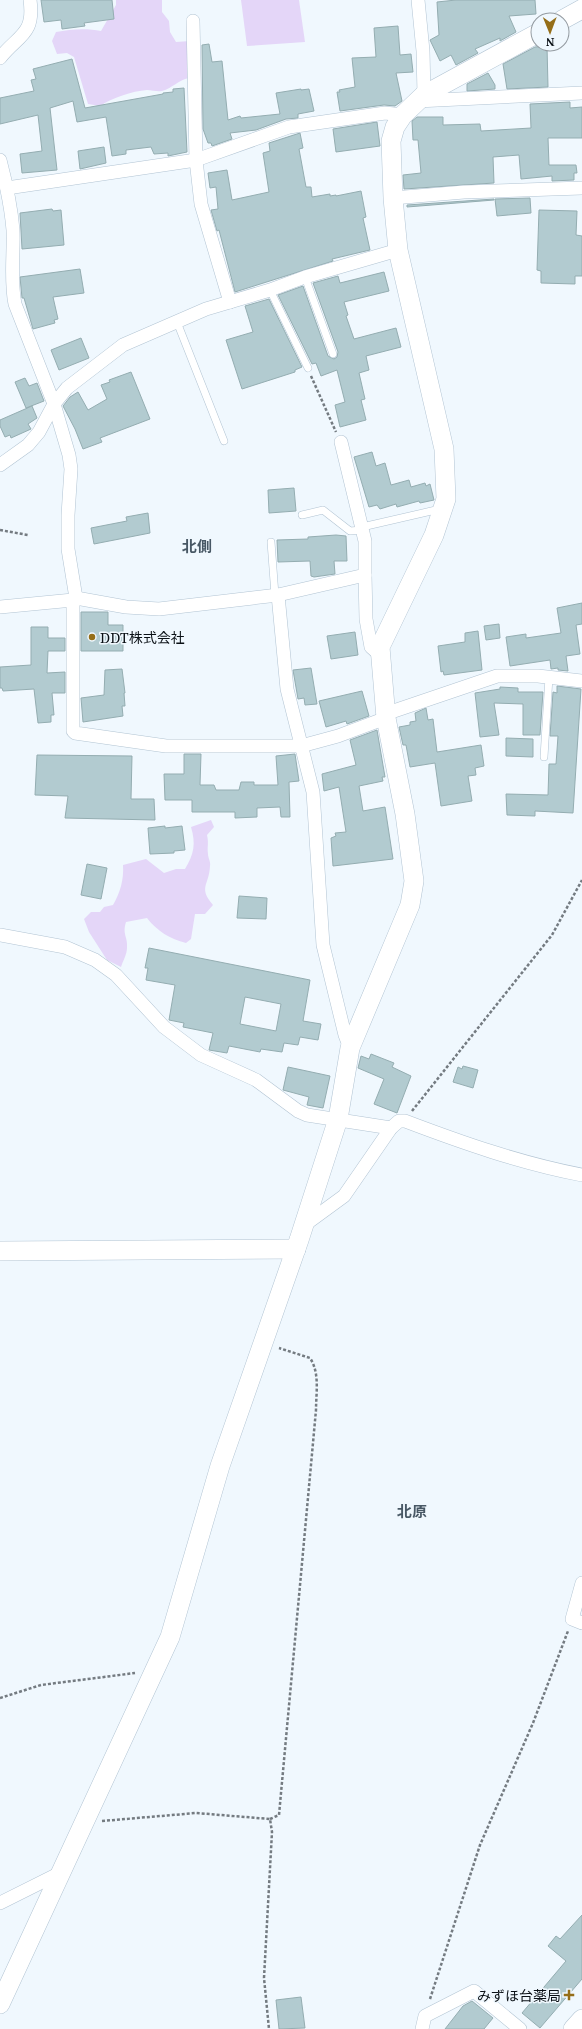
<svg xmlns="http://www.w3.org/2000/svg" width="582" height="2029" viewBox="0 0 582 2029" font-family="'Noto Serif','Noto Sans JP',serif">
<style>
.green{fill:#e4d6f8}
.building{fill:#b2cbd0;stroke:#94adb1;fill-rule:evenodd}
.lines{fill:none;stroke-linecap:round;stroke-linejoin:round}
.lane-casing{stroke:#b2c4d3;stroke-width:8}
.street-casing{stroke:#b2c4d3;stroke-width:14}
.secondary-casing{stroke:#b2c4d3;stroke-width:20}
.path{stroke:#747b81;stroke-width:2.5;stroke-dasharray:3 2;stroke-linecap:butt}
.lane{stroke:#fff;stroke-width:7}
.street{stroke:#fff;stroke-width:13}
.secondary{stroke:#fff;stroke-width:19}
.poi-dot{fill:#956e18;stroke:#f0f8fe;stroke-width:1.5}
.labels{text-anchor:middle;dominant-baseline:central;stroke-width:3;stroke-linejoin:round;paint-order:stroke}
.poi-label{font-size:14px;fill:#0a1015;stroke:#f0f8fe;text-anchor:start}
.neighbourhood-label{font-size:15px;font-weight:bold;fill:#485865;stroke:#f0f8fe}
</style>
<rect width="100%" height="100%" fill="#f0f8fe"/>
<!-- green -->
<g class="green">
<path d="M116,0H162V12L169,21L170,32L176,42L190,41L189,78C178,80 173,88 162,91C157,92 152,90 147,90C132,91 112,98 100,106L88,104L74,57L67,53L57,54L52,41L56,32C71,29 87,28 101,31L116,5Z"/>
<path d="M241,0H299L305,42L247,46Z"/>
<path d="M211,820L214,827L207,835C209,844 207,846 208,854C208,858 211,862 210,866C209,886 198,887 213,905L205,914H195L191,939L186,943C170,939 157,931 147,918L126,922C122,935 128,936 127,948C127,954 123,961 121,967L107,960L89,932L84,919L91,912H100L104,907L113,905C120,893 124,880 123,865L146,859L164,873L176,869H185C194,854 196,844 191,827Z"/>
</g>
<!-- building -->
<g class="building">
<path d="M41,0H112L114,19L84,23L85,26L62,29L61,20L44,22Z"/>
<path d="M456,0H535L536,14L509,16L516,32L500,41V38L475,49L478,53L456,65L451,55L440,61L430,40L439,35L437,2Z"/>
<path d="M398,26L400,55L411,54L413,72L396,73L402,101L395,106L384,105L340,111L337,92H340L339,90L355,87L352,58L376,57L374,28Z"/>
<path d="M209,44L212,62L222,61L228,120L240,116L241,118L280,114L276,93L301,89V90L309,89L314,111L298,114V118L286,119L256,130L230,133L232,139L212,146L211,143H208L203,129L202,45Z"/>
<path d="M547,46L548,87L507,89L503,64L535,47Z"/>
<path d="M72,59L85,108L163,94V93L173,92V89L184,88L187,152L168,156V153L154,154L151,147L126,150V154L112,156L106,117L77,122L73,101L50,108L57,170L22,173L20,154L42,151L38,115L0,124V98L34,91L31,80L36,79L33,69Z"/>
<path d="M488,73L495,85V89L467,91V84Z"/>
<path d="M570,102V108L582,107V138H548L549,165H576L577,173H574V180L552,181V176L521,179L519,155L493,157L494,183L404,189L403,175L421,173L418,140H413L412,121L417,117H443V125L480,124L481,131L531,128L530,104Z"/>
<path d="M377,122L380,146L336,152L333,129Z"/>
<path d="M300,133L303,148L299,149L306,187H311L312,197L330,194V196L336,195V196L361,191L366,217L363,218L370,250L332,259L333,261L235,292L219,230L217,231L211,210L218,209L216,187L210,188L208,173L227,170L232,200L269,192L263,153L270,151L269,143Z"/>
<path d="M104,147L106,163L80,169L78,151Z"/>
<path d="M530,198L531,213L497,216L495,199Z"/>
<path d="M494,199V200L407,207V205Z"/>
<path d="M52,209L53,211L61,210L64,245L22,249L20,213Z"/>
<path d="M539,210L577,211L576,235L582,236V276H575V284L541,283V271L537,270Z"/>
<path d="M80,269L84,293L53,297L58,319L54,320L55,323L33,329L24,298H22L20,277Z"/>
<path d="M384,272L389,291L344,302L348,315L346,316L354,339L396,328L401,347L366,356L369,370L359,373L365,399L361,400L366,420L340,427L335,405L345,402L337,370L321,376L316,363L312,364L278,295L303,286L328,356L334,359L337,357L338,352L313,283L338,276L340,283Z"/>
<path d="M269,299L302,367L295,370V372L242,389L226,340L253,332L245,306Z"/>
<path d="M81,338L89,358L59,370L51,350Z"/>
<path d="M131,372L150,419L100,438L102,442L83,449L75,429L63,406L70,397L78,392L88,410L107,399L101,385L110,382L109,380Z"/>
<path d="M25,378L29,386L37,383L44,401L26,408L15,382Z"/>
<path d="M32,406L37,418L28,424L31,429L11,438L10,435L5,437L0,426V420Z"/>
<path d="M372,452L376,466L385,463L391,485L409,480L411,487L425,483L426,486L430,484L434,500L420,503L419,501L397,507L396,504L380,509L377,505L369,507L354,457Z"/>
<path d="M294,488L296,511L269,513L268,490Z"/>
<path d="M148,513L150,533L94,544L91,528L127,521L126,517Z"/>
<path d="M336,535L346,536L347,561H334L335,574L314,577L311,576L310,561L278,562L277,540L308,539V537Z"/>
<path d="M582,603V624L576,625L580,654L566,656L568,671L558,670V668L551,669L550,660L510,666L506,637L526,634V638L561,633L557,608Z"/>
<path d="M81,612H108V625H123V651H81Z"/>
<path d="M499,624L500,638L486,640L484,626Z"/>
<path d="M31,627H48V638H65V651H48L47,673L65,672V693H52L54,715H51V722L38,723L34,689L3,691L2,688H0V667L31,665Z"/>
<path d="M478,631L482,670L444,675L443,671L441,672L438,646L465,642V633Z"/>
<path d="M355,632L358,655L331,659L327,636Z"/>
<path d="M311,668L317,704L305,705L304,698L298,699L293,670Z"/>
<path d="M122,669L125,693H124L125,706H122L123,716L83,722L81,698L104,695L105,670Z"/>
<path d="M557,686L581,689L573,813L535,811V816L507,815L506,794L548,795L549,764H556L558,736H550L553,692L557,693Z"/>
<path d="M500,687L518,688V692H543L540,735H523V704L494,703L499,735L480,737L475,693L500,689Z"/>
<path d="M362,691L369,716L347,724L346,721L326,727L319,701Z"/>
<path d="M426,708L428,720L433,719L437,752L481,745L484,766L475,768L476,775L468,776L472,801L441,806L435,763L410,767L406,745H403L399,727L410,725V722L416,721L415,713Z"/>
<path d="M377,730L385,777H382L383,781L359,786L363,811L385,807L393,859L333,866L331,838L336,836L335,833L346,832L339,787L324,791L322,774L356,765L350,740Z"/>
<path d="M506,738L533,739V757L506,756Z"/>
<path d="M184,754H201L200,785H214L216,790H239L241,782H254V785H278L276,756L295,754L299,781L289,782L290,817H281L280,807L257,808V817L235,818V812H192V800H165L164,774H184Z"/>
<path d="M37,755L132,756L131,799H154L155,820L65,818L68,796L35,795Z"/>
<path d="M165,826V828L182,826L185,850L174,851V853L150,854L148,828Z"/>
<path d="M87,864L107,868L101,899L81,895Z"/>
<path d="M239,896L267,898L266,919L237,918Z"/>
<path d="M149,948L310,980L303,1021L321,1024L318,1040L300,1037L298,1045L284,1043L282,1052L261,1049L260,1052L229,1046L227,1053L209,1050L213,1033L183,1027L184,1023L169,1020L175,985L146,980L148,968H145ZM245,997L281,1004L276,1031L240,1024Z"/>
<path d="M371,1054L394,1063L392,1067L411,1076L397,1113L374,1104L384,1079L358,1068L361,1056L369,1059Z"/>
<path d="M463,1066L478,1070L473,1088L453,1082L458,1067L462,1069Z"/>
<path d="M288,1067L330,1076L323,1108L307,1105L309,1097L283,1090Z"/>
<path d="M582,1915V1979L540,2028L522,2013L566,1961L548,1946L556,1936L560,1939Z"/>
<path d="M301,1997L305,2028L279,2029L276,2000Z"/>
<path d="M472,2001L493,2018L484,2029H445L463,2006Z"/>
</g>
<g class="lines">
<defs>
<g id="lane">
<path d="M305,277L333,354"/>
<path d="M270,290L308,368"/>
<path d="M177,322L224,441"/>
<path d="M302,515L323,510L350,531L362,530"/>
<path d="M362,527L440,509"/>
<path d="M271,542L275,595"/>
<path d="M544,757L549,677"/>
</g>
<g id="street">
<path d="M418,0L423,51L424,95"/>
<path d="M193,21L196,160L201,204L230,302"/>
<path d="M0,58C18,35 35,35 30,0"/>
<path d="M417,101L582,93"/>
<path d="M0,160C6,183 11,206 13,230C14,255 10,280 15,304L54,404L69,455L71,469L68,515V549L76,598"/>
<path d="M7,188L196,160L289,127L385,113L403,115"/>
<path d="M393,198L464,192L582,188"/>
<path d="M0,465L28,445L39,432L54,404L67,388L123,345L206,309L270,290L305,277L398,250"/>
<path d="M365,575L366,619L371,647L381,656"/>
<path d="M278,595L287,689L313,792L323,945L345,1035L350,1048"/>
<path d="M73,600V731L75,733L166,746H301L338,736L386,718"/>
<path d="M0,607L73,600L76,598L126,607L159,609L278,595L365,575V541L341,442"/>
<path d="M385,714L497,676H538L582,681"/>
<path d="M0,935L65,947L95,960L116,975L164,1027L201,1055L256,1080L298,1111L307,1115L391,1128"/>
<path d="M303,1226L344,1196L391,1128L399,1121H405C463,1143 520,1163 582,1175"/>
<path d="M582,1583L572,1619L582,1623"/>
<path d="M0,1903L60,1873"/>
<path d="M422,2029L425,2016L474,1991L520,2029"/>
</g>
<g id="secondary">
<path d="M562,20L582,9"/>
<path d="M0,1251L296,1249"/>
<path d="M0,2004L170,1637L220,1466L299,1240L338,1119L350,1048L410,905L414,881L405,814L386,718L380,647L434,535L446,499L444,449L398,250L393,198L391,141L395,127L403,115L424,95L538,33"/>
<path d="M573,2029L582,2019"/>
</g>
</defs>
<!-- lane casing -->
<use href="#lane" class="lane-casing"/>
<!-- street casing -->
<use href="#street" class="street-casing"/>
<!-- secondary casing -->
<use href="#secondary" class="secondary-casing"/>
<!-- path -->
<g class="path">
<path d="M311,376L336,432"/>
<path d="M0,530L28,535"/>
<path d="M412,1111L552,935L582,880"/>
<path d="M0,1698L41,1685L135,1673"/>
<path d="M270,1819L279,1815L316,1410C316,1393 320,1373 310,1358L279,1348"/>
<path d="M102,1821L196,1813L270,1819L272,1832L264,1978L269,2029"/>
<path d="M430,1999L480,1845L533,1723L568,1631"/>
</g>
<!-- lane -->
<use href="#lane" class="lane"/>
<!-- street -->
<use href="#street" class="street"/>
<!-- secondary -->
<use href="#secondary" class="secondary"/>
</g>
<!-- markers -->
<g class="poi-dot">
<circle cx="92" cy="637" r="4"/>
<path d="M567 1989h4v4h4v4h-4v4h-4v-4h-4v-4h4z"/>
</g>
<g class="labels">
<!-- poi labels -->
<g class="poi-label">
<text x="100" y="637">DDT株式会社</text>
<text x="561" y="1995" text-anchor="end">みずほ台薬局</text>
</g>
<!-- neighbourhood labels -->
<g class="neighbourhood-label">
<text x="197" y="546">北側</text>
<text x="412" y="1511">北原</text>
</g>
</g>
<!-- north arrow -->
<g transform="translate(550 32) rotate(179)"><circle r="19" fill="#f0f8fe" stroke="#949ba1"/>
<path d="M0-3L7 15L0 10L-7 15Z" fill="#956e18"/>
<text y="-6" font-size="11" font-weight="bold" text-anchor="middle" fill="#0a1015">N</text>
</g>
</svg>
